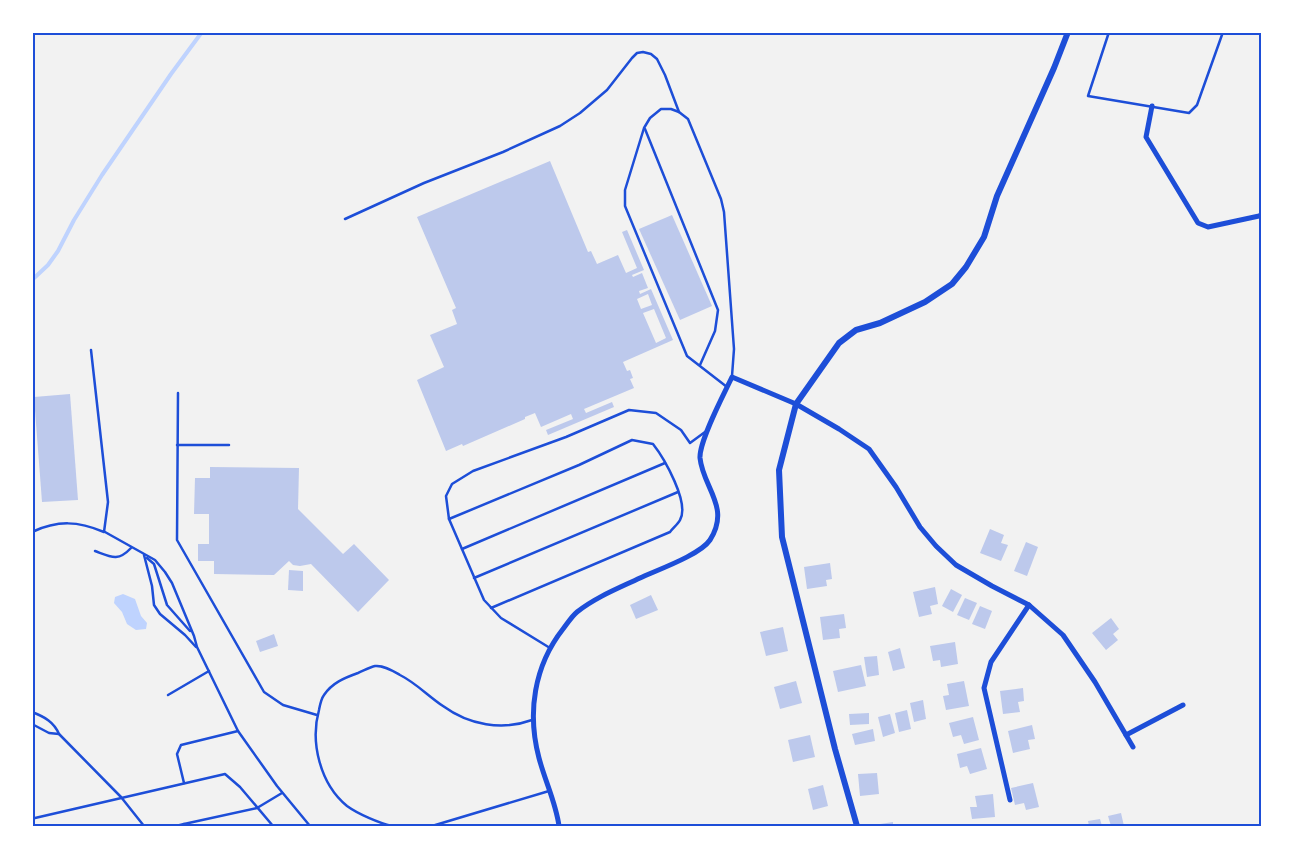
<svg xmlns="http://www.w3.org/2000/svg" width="1294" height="859" viewBox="0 0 1294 859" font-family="'Archivo Narrow',sans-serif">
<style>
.water{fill:#bfd3fe}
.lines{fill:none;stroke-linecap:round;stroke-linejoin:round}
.stream{stroke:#bfd3fe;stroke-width:4}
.building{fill:#bdc9ec;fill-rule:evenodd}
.service{stroke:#1d4ed8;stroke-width:2.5}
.minor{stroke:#1d4ed8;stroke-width:5}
.tertiary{stroke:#1d4ed8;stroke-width:6}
.neatline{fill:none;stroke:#1d4ed8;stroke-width:2}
</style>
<rect width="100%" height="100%" fill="#f2f2f2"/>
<!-- water -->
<path class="water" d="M123,594L135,599L141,616L147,623L146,629L136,630L127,624L122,612L114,603L115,597Z"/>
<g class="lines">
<!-- stream -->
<path class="stream" d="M32,280L48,265L58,251L74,220L102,175L171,74L202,32"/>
</g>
<!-- building -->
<g class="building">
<path d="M550,161L588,252L591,251L597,264L618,255L626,273L637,268L622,232L627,230L644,270L632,275L633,277L642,273L648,288L639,291L640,294L651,289L673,340L623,362L627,371L630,370L633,378L630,379L634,388L584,409L586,413L612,402L614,407L548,435L546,430L573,419L571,414L541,427L535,413L525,417V419L463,446L462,444L446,451L417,380L444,367L430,335L457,324L452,310L456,308L417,217ZM648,294L652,305L641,309L637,299ZM654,309L666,338L656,343L643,313Z"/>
<path d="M672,215L712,306L680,320L639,229Z"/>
<path d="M70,394L78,500L42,502L34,397Z"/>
<path d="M210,467L299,468L298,509L343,554L354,544L389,580L358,612L311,564L300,566L293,565L289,561L274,575L214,574V561H198V544H209V514H194L195,478H210Z"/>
<path d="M990,529L1004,535L1001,543L1008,545L1001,561L980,553Z"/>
<path d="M1026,542L1038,547L1027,576L1014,571Z"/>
<path d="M830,563L832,579L826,580L827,586L807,589L804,567Z"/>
<path d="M289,570L303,571V591L288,590Z"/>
<path d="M935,587L938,604L930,606L932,614L919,617L913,592Z"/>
<path d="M951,589L962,595L953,612L942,606Z"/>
<path d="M651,595L658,610L636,619L630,605Z"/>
<path d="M965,598L977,603L969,620L957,615Z"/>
<path d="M980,606L992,611L985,629L972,624Z"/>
<path d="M844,614L846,628L839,629L840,638L823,640L820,617Z"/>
<path d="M1111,618L1119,629L1113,634L1118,640L1106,650L1092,633Z"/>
<path d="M783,627L788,651L766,656L760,632Z"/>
<path d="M274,634L278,646L260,652L256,641Z"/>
<path d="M955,642L958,664L941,667L940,660L933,661L930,646Z"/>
<path d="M900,648L905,668L893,671L888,652Z"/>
<path d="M877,656L879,675L867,677L864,657Z"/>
<path d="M861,665L866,686L838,692L833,671Z"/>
<path d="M796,681L802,703L780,709L774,687Z"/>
<path d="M964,681L969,706L946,710L943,696L949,695L947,684Z"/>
<path d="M1023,688L1024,701L1018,702L1020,712L1003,714L1000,691Z"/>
<path d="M923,700L926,719L914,722L910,703Z"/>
<path d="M907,710L911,729L899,732L895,713Z"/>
<path d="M869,713V724L850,725L849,714Z"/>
<path d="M890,714L895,733L883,737L878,717Z"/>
<path d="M973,717L979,740L964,744L961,735L953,737L949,723Z"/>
<path d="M1032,725L1035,739L1028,740L1030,749L1013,753L1008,731Z"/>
<path d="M873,729L875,741L855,745L852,734Z"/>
<path d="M810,735L815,757L793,762L788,740Z"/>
<path d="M981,748L987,769L970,774L967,766L960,768L957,754Z"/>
<path d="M877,773L879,794L860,796L858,774Z"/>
<path d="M1033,783L1039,807L1026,810L1024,803L1015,805L1011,788Z"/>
<path d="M823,785L828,806L813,810L808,789Z"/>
<path d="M993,794L995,817L972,819L970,807H977L975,796Z"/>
<path d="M1121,813L1124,826H1111L1108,816Z"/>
<path d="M1100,819L1102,826H1089L1088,821Z"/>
<path d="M893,822V826H874V825Z"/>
</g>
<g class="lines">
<!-- service -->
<g class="service">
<path d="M1109,32L1088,96L1189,113L1197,105L1223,32"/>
<path d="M645,129L718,310L715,331L700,365"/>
<path d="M345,219L424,183L503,152L560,126L580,113L607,90L632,58L637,53L643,52L651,54L657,59L665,75L679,112"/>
<path d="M727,387L687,356L625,206V190L644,128L650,118L661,109H671L679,112L688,119L721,199L724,212L734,349L732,376"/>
<path d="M178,393L177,540L264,692L283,705L317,715"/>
<path d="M177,445H229"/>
<path d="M449,519L579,465L632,440L653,444C664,458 690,503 680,520C678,524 673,528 670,532L491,608"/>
<path d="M32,532C58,520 78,521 104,532L108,502L91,350"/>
<path d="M105,532L155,560L165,572L172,583L194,636L197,647L238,731"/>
<path d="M462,549L665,463"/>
<path d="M95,551C111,557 118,562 131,548"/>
<path d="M144,555L152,586L154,605L160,614L185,635L196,647"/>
<path d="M147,558L154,564L167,605L190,631"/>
<path d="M474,578L678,492"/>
<path d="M550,648L501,618L484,600L449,519L446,496L452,484L473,471L566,437L629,410L656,413L681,430L690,443L705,432"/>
<path d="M168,695L209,671"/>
<path d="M32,712C45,717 54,722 59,734L121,797L144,826"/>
<path d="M32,724L49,733L59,734"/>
<path d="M184,783L177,754L181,745L238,731L277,786L310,826"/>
<path d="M35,818L225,774L240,787L273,826"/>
<path d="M176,826L184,824"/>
<path d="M184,826V824L257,808L282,793"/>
<path d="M392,826C379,823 358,814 347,806C320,784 310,742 319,710C320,705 321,699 324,695C332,683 344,678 358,673C363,671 370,667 375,666C384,665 393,671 400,675C416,683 428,696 443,706C469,725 502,731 532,720"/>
<path d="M432,826L549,791"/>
</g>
<!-- minor -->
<g class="minor">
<path d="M1152,106L1146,137L1198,223L1208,227L1259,216L1262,214"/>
<path d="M1126,735L1183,705"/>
<path d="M1010,800L984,688L991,662L1029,605"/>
<path d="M559,826C556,803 545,781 539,758C527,713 534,666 563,629C567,624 572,616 577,612C596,597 619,588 640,578C657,570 700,555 710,540C731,507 703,488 700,458C699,441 724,394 732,377L796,404L839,429L869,449L896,487L920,527L936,546L956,565L992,586L1029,605L1063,635L1095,682L1133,747"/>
</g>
<!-- tertiary -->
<path class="tertiary" d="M857,826L835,749L782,537L779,470L796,404L839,343L856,330L880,323L925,302L952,284L966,267L984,237L997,196L1054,68L1068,32"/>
</g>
<!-- border -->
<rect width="1294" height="859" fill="none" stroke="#ffffff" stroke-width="68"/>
<rect x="34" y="34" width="1226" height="791" class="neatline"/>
</svg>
